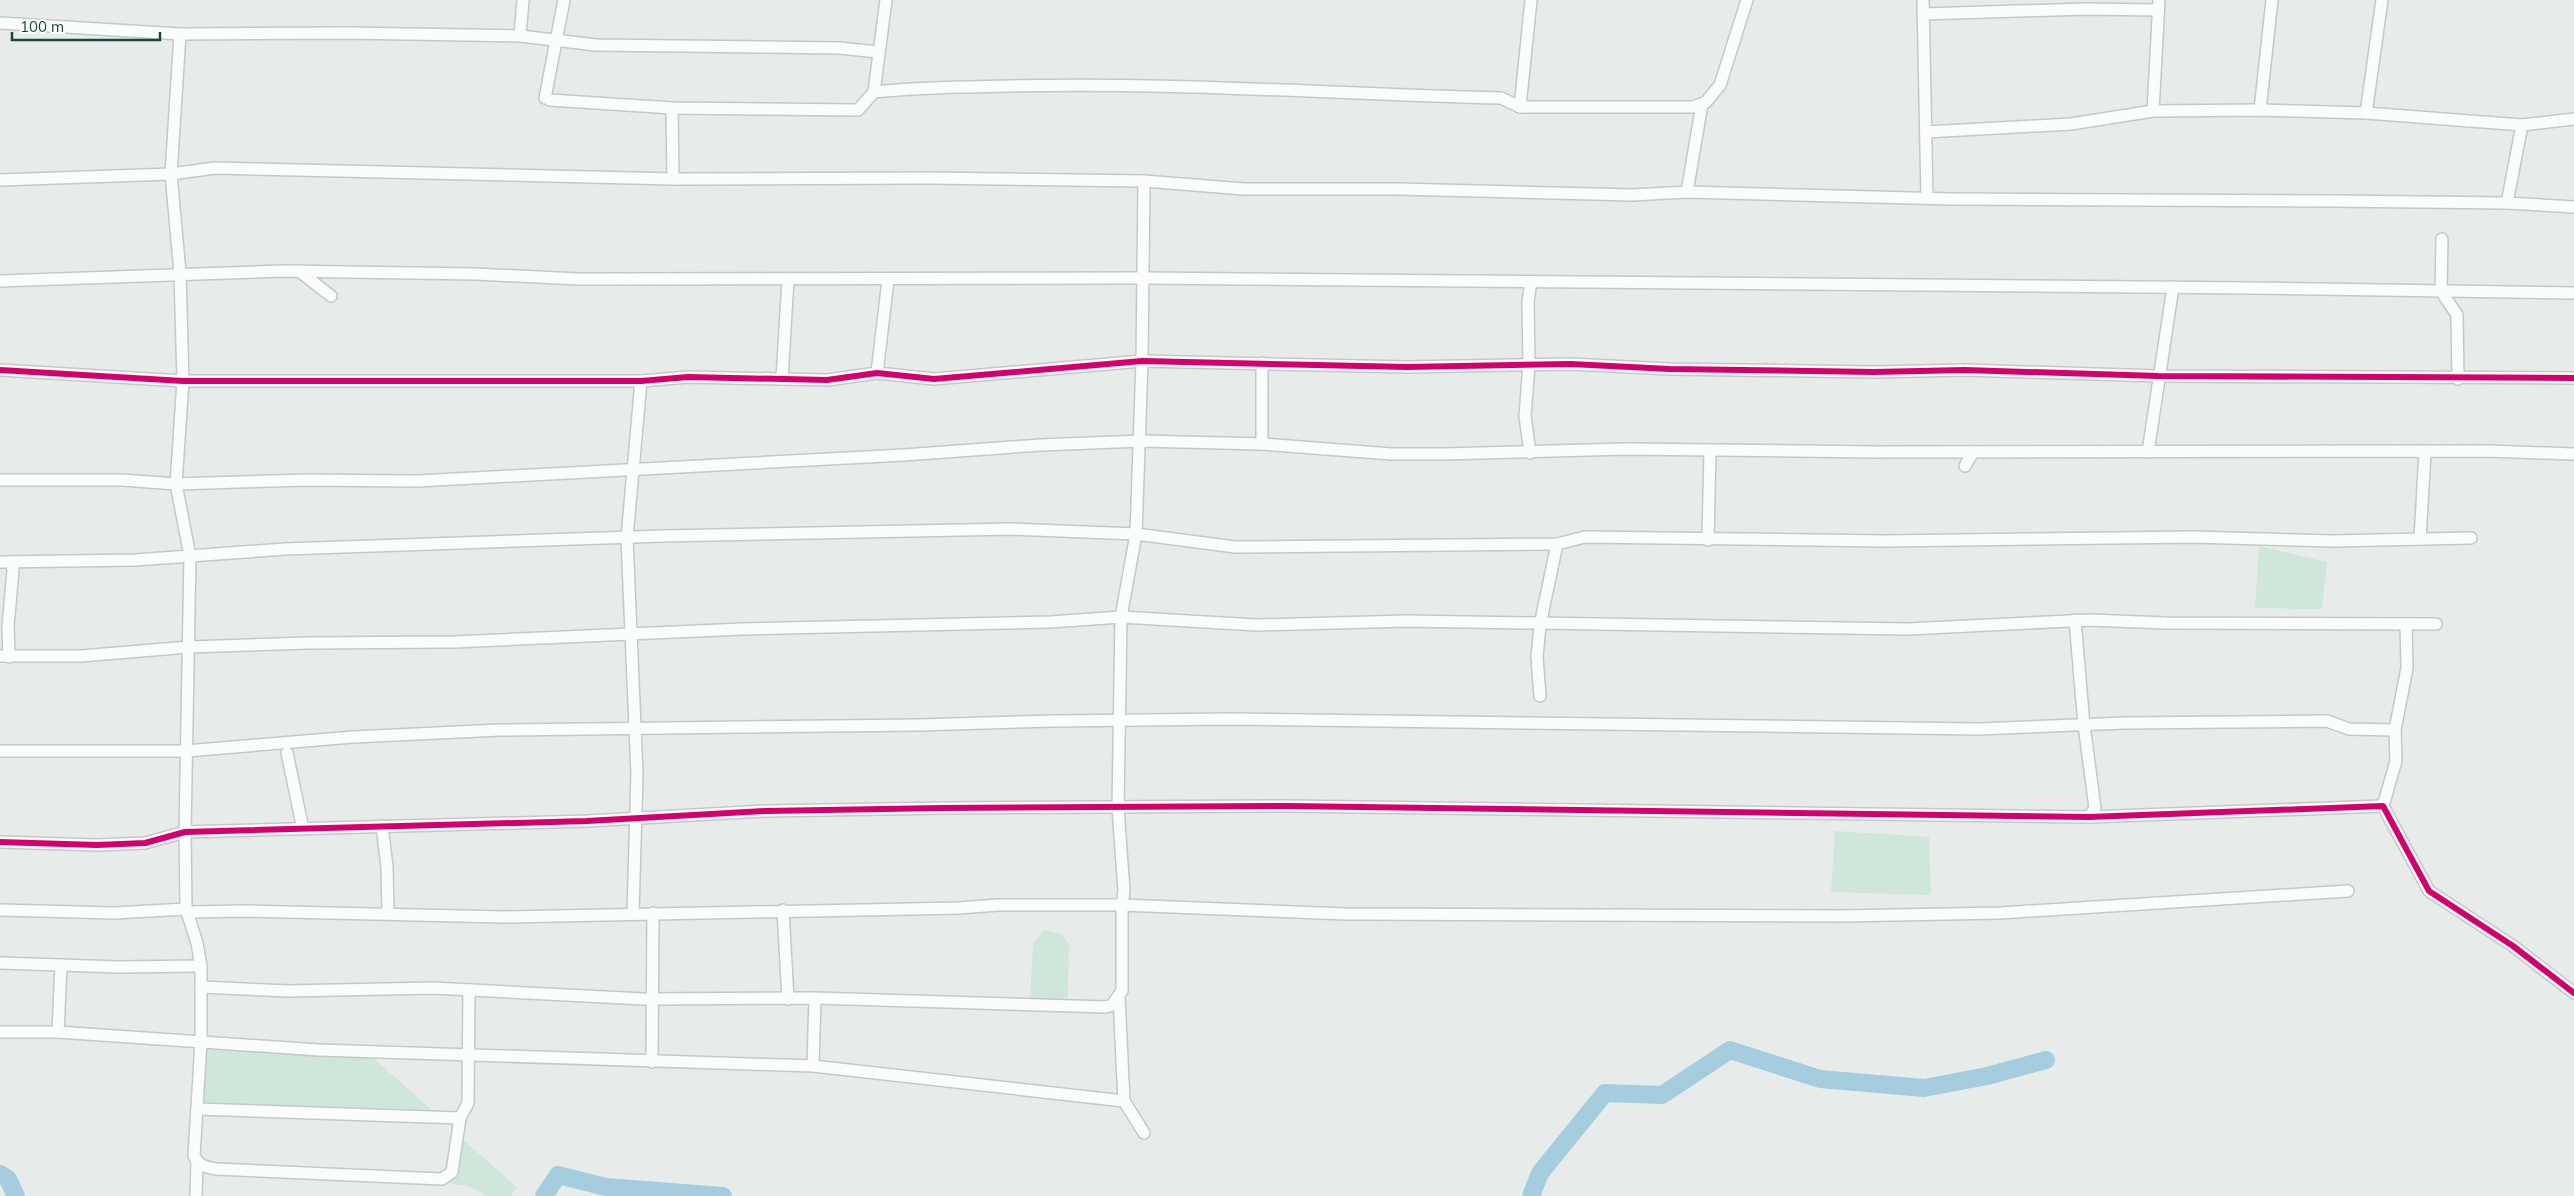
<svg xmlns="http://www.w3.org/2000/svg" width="2574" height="1196" viewBox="0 0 2574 1196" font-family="Mulish,sans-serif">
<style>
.green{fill:#cfe6da}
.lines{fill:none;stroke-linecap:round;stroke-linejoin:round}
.river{stroke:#a5cdde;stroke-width:18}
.street-casing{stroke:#c4c9c8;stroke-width:14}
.street{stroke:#fbfcfc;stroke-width:11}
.cycleway-casing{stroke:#f6fbf9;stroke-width:9}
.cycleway{stroke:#d6006c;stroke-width:6}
</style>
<rect width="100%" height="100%" fill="#e7eceb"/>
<!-- green -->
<g class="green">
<path d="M2259,546L2327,562L2322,609L2255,608Z"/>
<path d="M1835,831L1929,837L1931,895L1831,892Z"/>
<path d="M1044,930L1062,934L1069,944L1068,996L1061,1001L1030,999L1033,944Z"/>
<path d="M207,1047L369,1054L435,1113L201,1104Z"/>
<path d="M461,1138L517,1187L511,1196H487L468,1186L440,1182L452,1170Z"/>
</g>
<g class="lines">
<!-- river -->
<g class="river">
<path d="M0,1174L8,1179L16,1196"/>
<path d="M544,1196L558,1175L606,1187L723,1196"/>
<path d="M1531,1196L1540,1173L1605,1093L1662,1095L1730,1050L1820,1079L1924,1088L1987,1076L2046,1060"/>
</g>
<defs>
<g id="street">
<path d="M1923,0L1927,198"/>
<path d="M1923,14L2085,9L2158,10"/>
<path d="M0,23L180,34L171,174L180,273L183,381L176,484L190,556L185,832L186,909L197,943L201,966V1042L194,1156C199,1166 206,1167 216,1169L442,1179L452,1172L460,1118"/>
<path d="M180,34L348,33L520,36L596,45L839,48L878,52"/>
<path d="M520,36L523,0"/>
<path d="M874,92L886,0"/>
<path d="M545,98L564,0"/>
<path d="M550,100L672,108L858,110L874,92C919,87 965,87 1010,86C1174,82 1338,94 1501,98L1520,107H1693L1706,102L1720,85L1747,0"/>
<path d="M1520,107L1531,0"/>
<path d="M672,108L673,179"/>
<path d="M2260,110L2272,0"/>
<path d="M2153,111L2260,110L2366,113L2522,125L2574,119"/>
<path d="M2366,113L2382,0"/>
<path d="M1926,132L2071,124L2153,111L2159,0"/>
<path d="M0,180L171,174L215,168L673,179L929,178L1144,181L1244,189H1398L1632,195L1687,192L1951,199L2332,201L2507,203L2574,207"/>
<path d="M1687,192L1702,104"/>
<path d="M2507,203L2522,125"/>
<path d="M2442,239L2441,291L2457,315L2458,379"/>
<path d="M299,271L331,296"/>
<path d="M0,281L282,271L476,274L578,279L1142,278L2249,288L2574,293"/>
<path d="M1262,363V444"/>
<path d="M0,370L183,381H641L688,377L827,380L877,373L934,379L1142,361L1407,367L1571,364L1669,369L1874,372L1965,370L2158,376L2574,378"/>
<path d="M877,373L888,280"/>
<path d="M782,379L788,279"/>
<path d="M2148,452L2173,287"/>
<path d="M1530,453L1525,416L1529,364L1528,301L1531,282"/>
<path d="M1965,466L1973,452"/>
<path d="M0,480H122L176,484L305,480L418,481L904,455L1040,445L1141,441L1262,444L1391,454H1445L1626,449L1873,452L2488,451L2574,454"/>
<path d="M2420,539L2425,452"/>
<path d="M1708,540L1710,450"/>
<path d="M0,562L135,560L285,549L662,536L1011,529L1136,534L1235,547L1557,544L1585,537L1884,541L2194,537L2332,541L2471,538"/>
<path d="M2075,620L2084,725L2095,808L2089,817"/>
<path d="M0,656H81L189,647L307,643L454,642L742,629L1050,622L1121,617L1256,625L1407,621L1908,629L2090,620L2165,623L2436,624"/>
<path d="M9,657L8,626L13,570L11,562"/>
<path d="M1540,696L1537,657L1540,625L1557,544"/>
<path d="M0,751H186L353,737L500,730L919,725L1053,721L1230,719L1979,729L2125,723L2327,721L2349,729L2395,730"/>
<path d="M287,753L303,829"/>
<path d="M2383,806L2396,761L2395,730L2407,668L2406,624"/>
<path d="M382,826L387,867L388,913"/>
<path d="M0,842L97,845L145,843L185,832L587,821L766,811L942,808L1287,806L2089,817L2383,806L2429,891L2513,946L2574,993"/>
<path d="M0,910L115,913L186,909"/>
<path d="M783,910L788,999"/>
<path d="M189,912L245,911L503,917L959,908L998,905H1122L1124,891L1118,808L1121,617L1136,534L1142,361L1144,181"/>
<path d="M633,913L637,774L627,538L641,381"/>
<path d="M0,963L119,967L201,966"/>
<path d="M201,987L288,991L433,988L644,999L815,998L1106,1007L1112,1005L1122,991V905L1346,914L1843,916L2000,913L2348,891"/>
<path d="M1119,998L1124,1101L1144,1133"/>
<path d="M0,1032H58L319,1050L813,1066L815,998"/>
<path d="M58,1032L61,965"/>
<path d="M652,1062L653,913"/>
<path d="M813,1066L1124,1101"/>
<path d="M197,1109L460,1118L468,1103L469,990"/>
<path d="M196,1196L197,1162"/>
</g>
</defs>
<!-- street casing -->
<use href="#street" class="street-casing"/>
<!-- street -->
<use href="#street" class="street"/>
<defs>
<g id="cycleway">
<path d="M0,370L183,381H641L688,377L827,380L877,373L934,379L1142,361L1407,367L1571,364L1669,369L1874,372L1965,370L2158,376L2574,378"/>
<path d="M0,842L97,845L145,843L185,832L587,821L766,811L942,808L1287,806L2089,817L2383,806L2429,891L2513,946L2574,993"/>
</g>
</defs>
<!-- cycleway casing -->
<use href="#cycleway" class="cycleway-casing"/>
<!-- cycleway -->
<use href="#cycleway" class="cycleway"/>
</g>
<!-- scale -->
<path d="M12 32v8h148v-8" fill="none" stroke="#22433f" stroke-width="2.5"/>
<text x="20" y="32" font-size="15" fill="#22433f" stroke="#f6fbf9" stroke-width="4" paint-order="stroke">100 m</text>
</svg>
